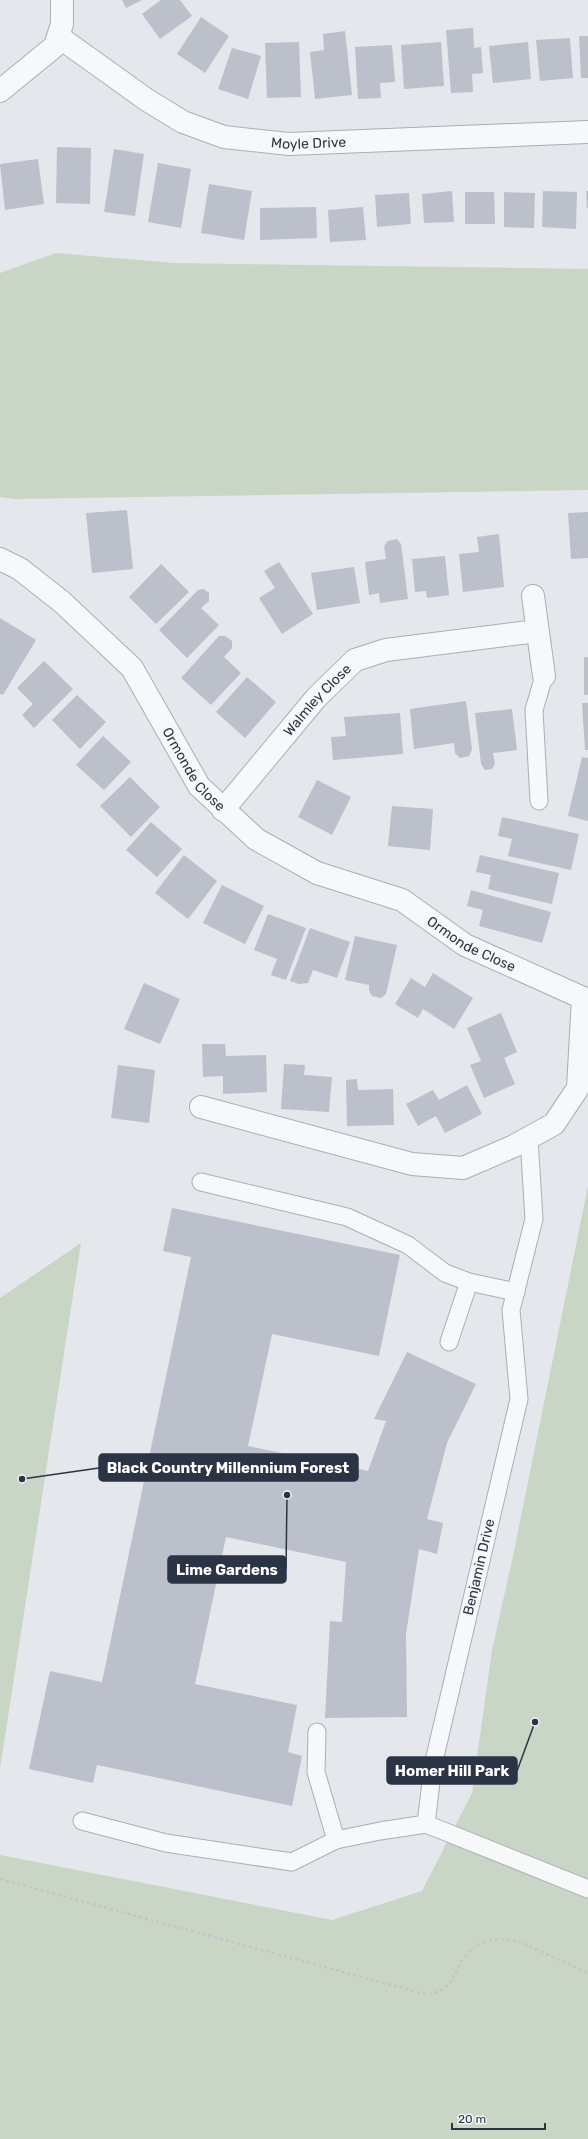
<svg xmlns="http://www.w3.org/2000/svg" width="588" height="2139" viewBox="0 0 588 2139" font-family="Rubik,sans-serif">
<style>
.green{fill:#c9d6c5}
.building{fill:#bbc0ca}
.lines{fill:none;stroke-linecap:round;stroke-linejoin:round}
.lane-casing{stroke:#a9aeb7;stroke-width:19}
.street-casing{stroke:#a9aeb7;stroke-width:24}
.path{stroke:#c2c5cb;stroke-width:2.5;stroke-dasharray:3 3;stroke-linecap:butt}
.lane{stroke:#f7f8fa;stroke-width:17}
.street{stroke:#f7f8fa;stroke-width:22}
.labels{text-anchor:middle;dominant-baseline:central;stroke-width:3;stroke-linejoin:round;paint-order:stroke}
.street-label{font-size:14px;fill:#2b3445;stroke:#f4f6f9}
.leader{fill:none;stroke:#2b3445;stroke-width:1.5}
.callout-dot{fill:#2b3445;stroke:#f4f6f9;stroke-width:1.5}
.callout{fill:#2b3445;stroke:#2b3445;stroke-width:1.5}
.callout-label{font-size:15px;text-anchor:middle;font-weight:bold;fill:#fff}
</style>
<rect width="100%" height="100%" fill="#e4e7ec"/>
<!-- green -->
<g class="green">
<path d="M56,253L174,263L588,269V490L14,499L0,497V273Z"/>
<path d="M588,1186V2139H0V1855L332,1920L422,1891L472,1793L492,1650L513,1556Z"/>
<path d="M81,1243L0,1769V1298Z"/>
</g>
<!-- building -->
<g class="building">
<path d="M122,0H142L126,8Z"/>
<path d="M161,0H180L192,16L160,39L142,14Z"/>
<path d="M201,17L229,36L205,73L177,54Z"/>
<path d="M473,28L474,48L481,47L483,73L472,74L473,92L451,93L446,30Z"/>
<path d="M345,31L352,95L315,99L310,52L324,50L323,34Z"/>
<path d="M579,36H588V78H581Z"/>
<path d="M570,38L573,78L540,81L536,40Z"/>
<path d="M299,42L301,97L267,98L265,43Z"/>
<path d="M441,42L444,86L404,89L401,45Z"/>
<path d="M528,42L531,79L493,83L489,46Z"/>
<path d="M392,45L395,82L380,83L381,98L358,99L355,47Z"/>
<path d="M232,48L261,56L248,99L218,89Z"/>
<path d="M57,147L91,148L90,204L56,203Z"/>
<path d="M114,149L144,154L135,216L104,212Z"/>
<path d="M38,159L44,204L5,210L0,164Z"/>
<path d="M158,163L191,169L181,228L148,222Z"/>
<path d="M209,184L252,191L244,240L201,233Z"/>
<path d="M452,191L454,222L424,223L422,194Z"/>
<path d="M543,191L577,192L576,229L542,227Z"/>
<path d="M586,191H588V208H587Z"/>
<path d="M465,192H494L495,224H465Z"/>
<path d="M504,192L535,193L534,228L504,227Z"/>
<path d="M409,193L411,224L377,227L375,195Z"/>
<path d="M316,207L317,238L260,240V208Z"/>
<path d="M363,207L366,240L330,242L328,210Z"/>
<path d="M127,510L133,569L92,573L86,513Z"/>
<path d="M588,512V558L571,559L568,513Z"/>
<path d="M499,534L504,587L463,592L459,554L479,552L477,537Z"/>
<path d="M397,539L401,544L408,599L380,603L379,593L369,595L365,562L386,559L384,546L388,541Z"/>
<path d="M445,556L449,595L427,598L426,591L415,592L412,559Z"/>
<path d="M279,562L313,614L282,634L259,598L275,588L264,571Z"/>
<path d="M161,564L189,592L156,624L129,597Z"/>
<path d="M354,567L360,603L317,610L311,573Z"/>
<path d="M204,589L209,593V601L201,608L219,625L187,658L159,630L198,590Z"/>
<path d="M0,618L36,640L3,695L0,694Z"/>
<path d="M219,636H225L232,641V648L224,657L241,673L211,705L181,678Z"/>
<rect x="584" y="657" width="4" height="38"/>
<path d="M44,661L73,689L34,728L22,715L33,704L17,688Z"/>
<path d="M247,677L276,702L245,738L216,712Z"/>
<path d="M77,695L106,722L80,749L52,720Z"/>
<path d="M466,701L472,750L469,756L460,758L455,753L454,743L414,749L410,709Z"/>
<path d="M582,703H588V750H585Z"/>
<path d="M512,709L517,750L493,753L495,764L492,769L485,770L481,764L475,713Z"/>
<path d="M400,713L403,754L333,760L331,737L346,736L344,717Z"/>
<path d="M103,736L131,762L104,790L76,765Z"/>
<path d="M582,757L588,758V821L568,816Z"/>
<path d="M130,777L160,807L131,837L100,806Z"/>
<path d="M317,780L351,797L332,835L298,817Z"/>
<path d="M392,806L433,809L430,850L388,846Z"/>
<path d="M502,817L579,834L571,870L508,856L512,839L498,836Z"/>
<path d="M151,822L182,849L157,877L126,850Z"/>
<path d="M184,855L217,881L188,919L155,893Z"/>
<path d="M480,855L559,873L552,904L488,889L491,875L476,872Z"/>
<path d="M222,885L264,906L245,944L203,923Z"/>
<path d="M471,890L551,912L542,943L479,926L483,910L467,906Z"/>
<path d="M268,914L306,928L286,980L271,975L277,959L254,950Z"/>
<path d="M310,928L350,942L337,978L313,970L308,983L299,984L290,981Z"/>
<path d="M355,936L397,945L386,994L381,998L372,996L369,991V985L345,980Z"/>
<path d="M433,973L473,998L454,1029L423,1009L418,1018L395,1004L411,978L425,987Z"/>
<path d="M144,983L180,999L160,1044L124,1029Z"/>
<path d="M501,1013L517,1052L504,1058L515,1084L484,1098L470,1065L481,1061L467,1028Z"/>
<path d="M202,1044H225L226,1056L266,1055L267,1092L223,1094V1076L203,1077Z"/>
<path d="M284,1064L305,1065L304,1075L332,1077L329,1112L281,1109Z"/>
<path d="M118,1065L155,1070L149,1123L111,1118Z"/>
<path d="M357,1079L358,1090L393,1089L394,1125L347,1126L346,1080Z"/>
<path d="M467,1085L482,1114L445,1133L436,1116L418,1126L406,1104L433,1090L439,1100Z"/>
<path d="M172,1208L400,1255L379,1356L272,1334L248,1446L368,1471L386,1421L374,1419L407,1352L476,1384L447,1443L427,1519L443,1523L437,1554L419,1549L406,1634L407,1717L325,1718L330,1621L342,1622L346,1562L226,1537L195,1684L297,1705L288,1752L302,1756L292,1806L97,1765L93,1783L29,1769L50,1671L102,1682L191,1257L163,1251Z"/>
</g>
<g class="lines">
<defs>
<g id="lane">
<path d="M539,801L534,710L544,676"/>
<path d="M529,1138L534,1219L511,1310L519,1399L433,1765L426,1824L588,1889"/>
<path d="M201,1182L347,1217L408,1245L445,1273L469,1282L516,1292"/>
<path d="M449,1342L469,1282"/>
<path d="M317,1732L316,1772L336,1840"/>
<path d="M82,1821L166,1843L292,1862L336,1840L380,1831L426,1824"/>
</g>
<g id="street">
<path id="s1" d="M59,37L147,100L183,122L224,137L289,144L588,132"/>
<path d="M0,91L55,46L62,24V0"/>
<path id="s2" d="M0,559L20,569L62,602L132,668L199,786L256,839L317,873L402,900L465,945L583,998"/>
<path d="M533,596L544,676"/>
<path id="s3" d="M223,810L316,698L355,660L386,650L537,631"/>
<path d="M201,1107L412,1164L463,1168L514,1146L554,1124L578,1088L583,998"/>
</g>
</defs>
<!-- lane casing -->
<use href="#lane" class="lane-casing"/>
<!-- street casing -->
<use href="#street" class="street-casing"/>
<!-- path -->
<path class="path" d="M0,1879L424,1994C453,1993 450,1977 464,1958C478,1938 501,1936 522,1943L588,1973"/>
<!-- lane -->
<use href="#lane" class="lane"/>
<!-- street -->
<use href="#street" class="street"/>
</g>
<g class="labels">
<!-- street labels -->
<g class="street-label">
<text stroke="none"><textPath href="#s1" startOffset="279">Moyle Drive</textPath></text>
<text stroke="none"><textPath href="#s3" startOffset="145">Walmley Close</textPath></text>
<text stroke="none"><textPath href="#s2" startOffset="291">Ormonde Close</textPath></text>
<text stroke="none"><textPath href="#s2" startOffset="627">Ormonde Close</textPath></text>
<text transform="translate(479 1567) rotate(-77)">Benjamin Drive</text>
</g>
</g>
<!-- callouts -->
<path class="leader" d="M22 1479L99 1468M287 1495L286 1569M535 1722L517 1771"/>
<g class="callout-dot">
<circle cx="22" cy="1479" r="4"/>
<circle cx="287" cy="1495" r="4"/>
<circle cx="535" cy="1722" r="4"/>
</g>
<g class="callout">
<rect x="99" y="1454" width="259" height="27" rx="4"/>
<rect x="168" y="1556" width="118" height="27" rx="4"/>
<rect x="387" y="1757" width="130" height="27" rx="4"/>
</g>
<g class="callout-label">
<text x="228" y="1473">Black Country Millennium Forest</text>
<text x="227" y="1575">Lime Gardens</text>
<text x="452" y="1776">Homer Hill Park</text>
</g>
<!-- scale -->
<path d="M452 2123v6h93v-6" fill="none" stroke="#2b3445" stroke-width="2"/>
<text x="458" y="2123" font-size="12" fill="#2b3445" stroke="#f4f6f9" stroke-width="3" paint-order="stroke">20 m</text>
</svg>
